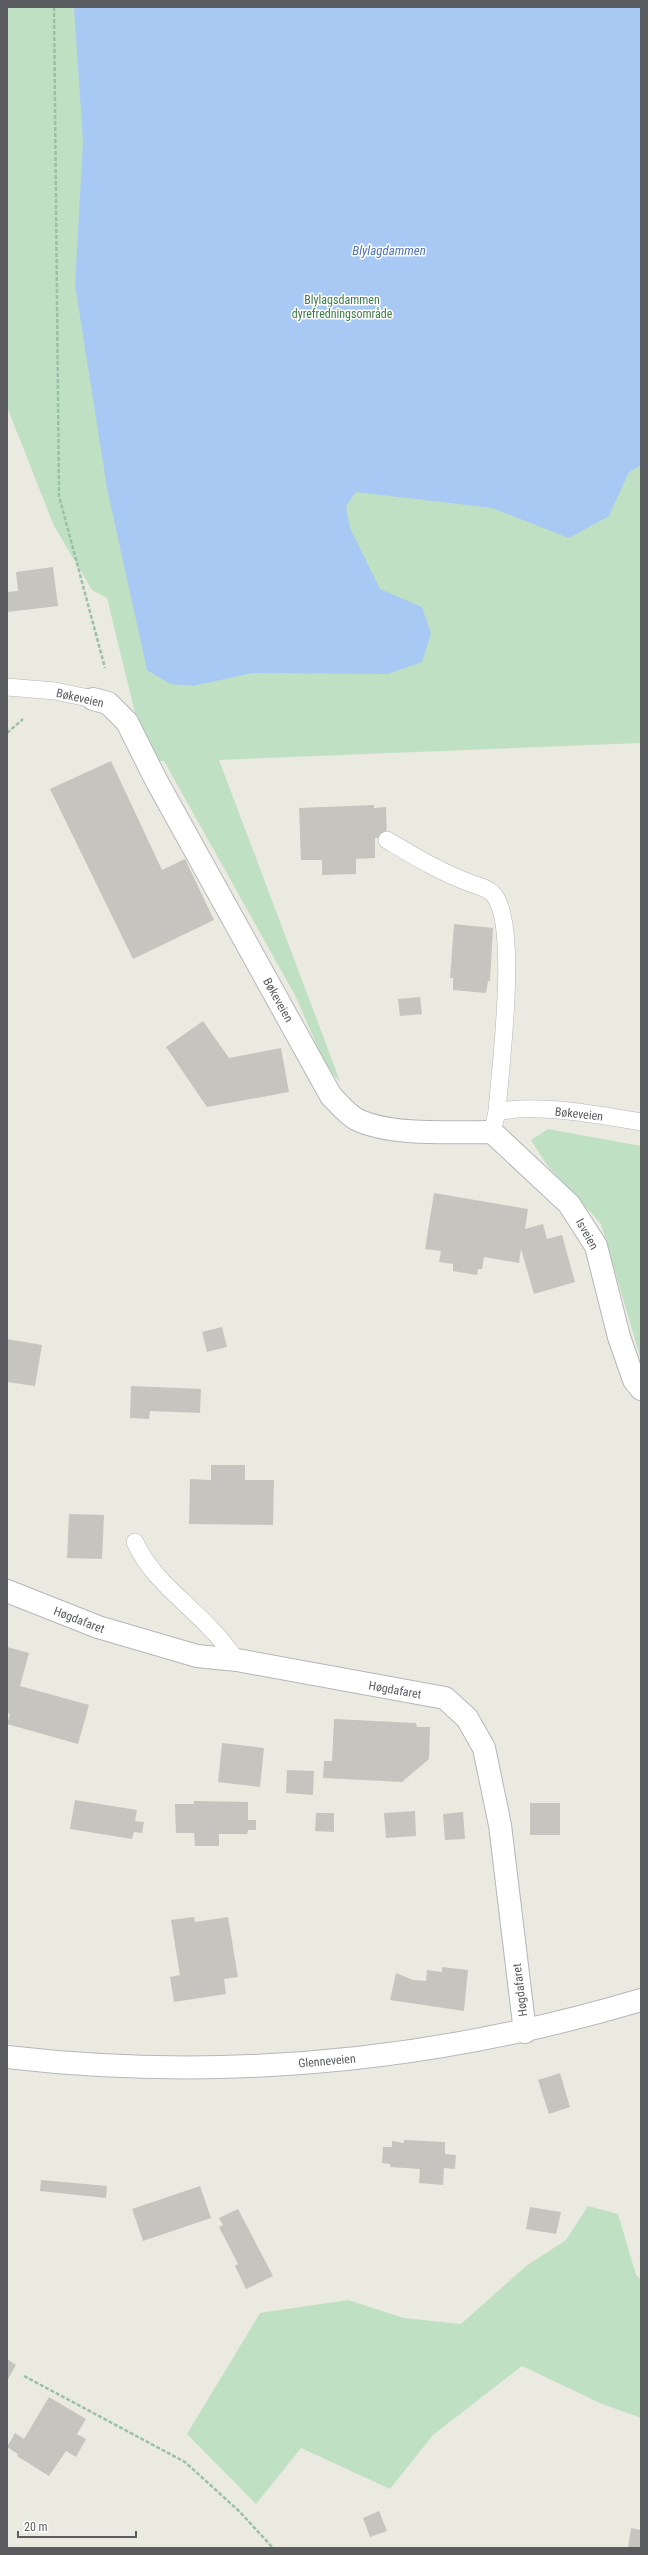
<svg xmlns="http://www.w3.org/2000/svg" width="648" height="2555" viewBox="0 0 648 2555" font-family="'Roboto Condensed',sans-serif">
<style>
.green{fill:#c0e0c4}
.water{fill:#a8c9f4}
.building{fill:#c6c4be}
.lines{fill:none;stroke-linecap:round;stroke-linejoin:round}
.lane-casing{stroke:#b4b6ba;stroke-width:18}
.street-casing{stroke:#b4b6ba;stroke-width:24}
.secondary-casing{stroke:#b5b7bc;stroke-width:24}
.path{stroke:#9ac0a9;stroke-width:2.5;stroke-dasharray:4 2;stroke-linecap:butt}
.lane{stroke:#fff;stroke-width:17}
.street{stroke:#fff;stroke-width:22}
.secondary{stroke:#fff;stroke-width:22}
.labels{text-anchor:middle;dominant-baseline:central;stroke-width:3;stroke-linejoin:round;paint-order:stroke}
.park-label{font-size:12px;fill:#3d7b48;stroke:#fff}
.street-label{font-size:12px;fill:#5a5c60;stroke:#fff}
.water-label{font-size:13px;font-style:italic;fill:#4f73b3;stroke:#fff}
</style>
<rect width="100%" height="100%" fill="#ebeae1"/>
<!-- green -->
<g class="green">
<path d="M7,7H641V743L219,760L340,1081L327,1069L296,997L164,761L147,762L107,598L92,590L54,526L7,407Z"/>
<path d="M548,1129L641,1146V1360L601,1224L547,1165L531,1140Z"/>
<path d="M588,2206L618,2214L636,2275L641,2279V2418L602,2404L522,2366L433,2435L390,2489L301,2448L256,2504L187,2434L260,2313L348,2300L404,2318L461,2324L526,2266L566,2240Z"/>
</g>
<!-- water -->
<path class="water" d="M74,7H641V465L629,472L609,516L569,538L492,508L356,492L346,506L350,528L380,589L422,607L431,634L422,662L388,674L252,673L193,686L170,684L147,670L107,488L75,285L83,142Z"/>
<!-- building -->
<g class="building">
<path d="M53,567L58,606L7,612V592L18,591L16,572Z"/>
<path d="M111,761L162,870L185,859L214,920L133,959L50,789Z"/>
<path d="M374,805V808L386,807L387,838H375V858L356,859V874L322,875V860H301L299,808Z"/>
<path d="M454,924L493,928L490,981H488L486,993L453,990V978H450Z"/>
<path d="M420,997L422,1014L400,1016L398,999Z"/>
<path d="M203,1021L229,1058L281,1048L289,1092L207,1107L166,1047Z"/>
<path d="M434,1193L528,1209L525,1229L543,1224L547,1239L562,1235L575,1282L534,1294L521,1249L519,1263L484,1257L482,1269H478L477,1275L453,1271V1264L439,1262L441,1251L425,1249Z"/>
<path d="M222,1327L227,1347L207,1352L202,1332Z"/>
<path d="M7,1339L42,1345L35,1386L7,1382Z"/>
<path d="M131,1386L201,1389L200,1413L150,1411L149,1419L130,1418Z"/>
<path d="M211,1465H245V1480H274L273,1525L189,1524L190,1479L211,1480Z"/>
<path d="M69,1514L104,1515L102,1559L67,1558Z"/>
<path d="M7,1647L29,1653L20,1686L89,1705L78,1744L7,1724L10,1714L7,1713Z"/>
<path d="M334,1719L416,1723L417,1727H430L429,1759L402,1782L323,1778L324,1761H332Z"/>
<path d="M222,1743L264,1748L260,1787L218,1782Z"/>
<path d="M287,1770L314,1771L313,1795L286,1793Z"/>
<path d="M75,1800L137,1810L135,1821L144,1822L142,1833L134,1832L132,1839L70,1829Z"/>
<path d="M194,1801L248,1802V1820H256V1830H248L247,1834H219V1846H195L194,1833H176L175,1804H194Z"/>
<rect x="530" y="1803" width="30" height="32"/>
<path d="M415,1811L416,1836L386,1838L384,1813Z"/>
<path d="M463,1812L465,1839L445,1840L443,1814Z"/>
<path d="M316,1813H334V1832L315,1831Z"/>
<path d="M194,1917L195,1922L228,1917L238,1977L224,1979L226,1994L174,2002L170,1977L180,1975L171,1920Z"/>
<path d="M442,1967L468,1970L464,2011L390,2000L396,1973L413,1980L426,1981L427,1970L442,1972Z"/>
<path d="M560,2073L570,2107L549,2114L538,2080Z"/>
<path d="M404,2140L445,2142V2154L456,2155L455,2169L444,2168L443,2185L419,2183L420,2169L390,2167V2164L382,2163L383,2147H392V2141L404,2143Z"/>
<path d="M41,2180L107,2186L106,2198L40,2191Z"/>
<path d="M200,2186L211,2218L143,2241L132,2209Z"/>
<path d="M530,2207L561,2212L556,2234L526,2229Z"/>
<path d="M238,2209L273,2276L246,2289L235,2266L238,2264L219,2227L223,2225L219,2218Z"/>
<path d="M7,2359L16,2365L7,2381Z"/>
<path d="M49,2397L86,2419L77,2434L86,2439L76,2457L66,2451L49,2476L17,2456L18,2454L7,2447L15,2433L24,2439Z"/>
<path d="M379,2511L387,2531L370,2537L363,2518Z"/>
<path d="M631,2528L641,2530V2548H628Z"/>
</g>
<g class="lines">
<defs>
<g id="lane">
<path d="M7,687L55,691L93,699"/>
<path d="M387,840C414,856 440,872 470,883C478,886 488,888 494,895C519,926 500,1069 497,1112L492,1132"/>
<path d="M497,1112C536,1103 601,1115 641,1122"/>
<path d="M135,1542C151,1578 185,1601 211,1629C221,1638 228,1650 237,1660"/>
</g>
<g id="street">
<path d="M93,699L108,703L127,722L156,780L331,1096C338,1103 347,1114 356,1119C388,1136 455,1132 492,1132L569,1204L596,1246L619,1337L634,1380L641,1389"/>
<path d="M7,1591L98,1627L197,1656L237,1660L445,1698L467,1718L484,1748L500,1825L525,2032"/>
</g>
<path id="secondary" d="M7,2057C223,2082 433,2062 641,2000"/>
</defs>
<!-- lane casing -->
<use href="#lane" class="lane-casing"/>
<!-- street casing -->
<use href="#street" class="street-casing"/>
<!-- secondary casing -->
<use href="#secondary" class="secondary-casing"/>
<!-- path -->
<g class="path">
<path d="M54,7L59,496L105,668"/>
<path d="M7,733L23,719"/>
<path d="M24,2376L185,2462L239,2511L273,2548"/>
</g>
<!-- lane -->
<use href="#lane" class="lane"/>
<!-- street -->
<use href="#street" class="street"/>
<!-- secondary -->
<use href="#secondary" class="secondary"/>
</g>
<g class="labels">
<!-- park labels -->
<g class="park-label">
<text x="342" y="300">Blylagsdammen<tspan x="342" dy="14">dyrefredningsområde</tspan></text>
</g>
<!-- street labels -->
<g class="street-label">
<text transform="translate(80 698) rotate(13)">Bøkeveien</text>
<text transform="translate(278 1000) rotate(61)">Bøkeveien</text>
<text transform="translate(579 1114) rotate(6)">Bøkeveien</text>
<text transform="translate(587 1234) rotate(61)">Isveien</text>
<text transform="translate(79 1620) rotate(21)">Høgdafaret</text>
<text transform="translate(395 1690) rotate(10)">Høgdafaret</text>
<text transform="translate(520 1990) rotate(-97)">Høgdafaret</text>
<text transform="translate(327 2061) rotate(-5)">Glenneveien</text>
</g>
<!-- water labels -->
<g class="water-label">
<text x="389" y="250">Blylagdammen</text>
</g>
</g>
<!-- border -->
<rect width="648" height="2555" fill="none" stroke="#5a5c60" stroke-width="16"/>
<!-- scale -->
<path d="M18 2531v6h118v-6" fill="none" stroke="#5a5c60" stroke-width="2"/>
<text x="24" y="2531" font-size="12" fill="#5a5c60" stroke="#ffffff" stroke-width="3" paint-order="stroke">20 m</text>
</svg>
